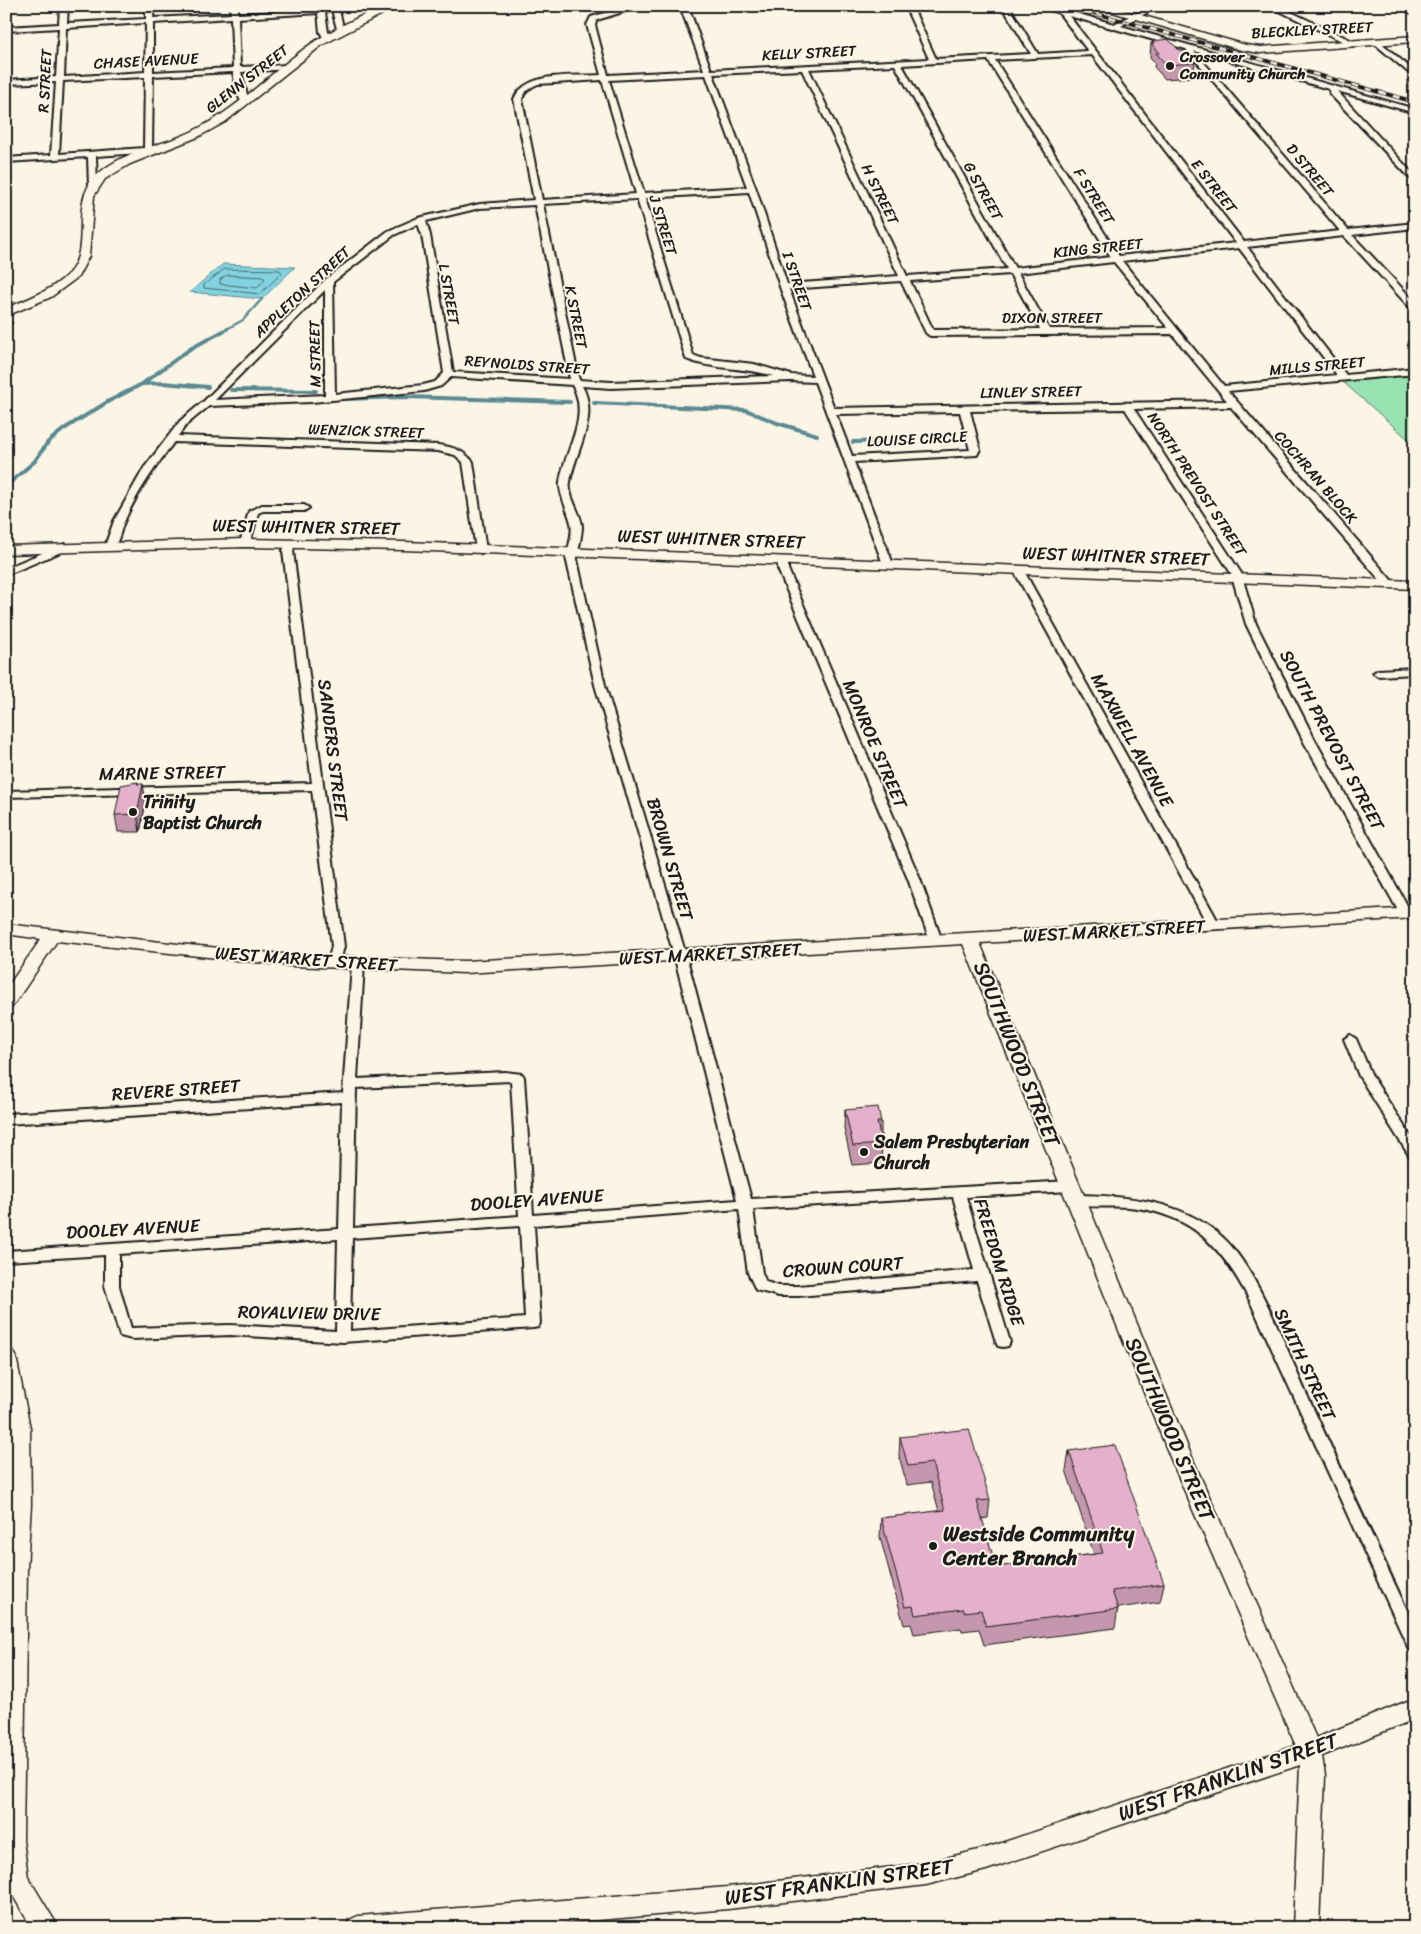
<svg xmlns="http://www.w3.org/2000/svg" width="1421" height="1934" viewBox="0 0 1421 1934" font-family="Sriracha,sans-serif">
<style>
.green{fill:#99e2b1;stroke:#5a7f66}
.water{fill:#83d2e1;stroke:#5a8992}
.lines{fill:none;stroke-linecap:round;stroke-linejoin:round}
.shore{stroke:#45656b;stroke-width:1}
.stream-far1{stroke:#5a8992;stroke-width:2.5}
.stream{stroke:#5a8992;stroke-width:4}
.street-casing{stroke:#1c1c1c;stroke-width:4}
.secondary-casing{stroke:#1c1c1c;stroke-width:3}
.street{fill:#fcf5e5;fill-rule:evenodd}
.secondary{fill:#fcf5e5;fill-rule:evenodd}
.rail-casing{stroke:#1c1c1c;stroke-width:4}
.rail{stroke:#fcf5e5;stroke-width:2.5;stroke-dasharray:7;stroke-linecap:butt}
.wall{fill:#c597af;stroke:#1c1c1c}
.shaded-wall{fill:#a07b8e;stroke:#1c1c1c}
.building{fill:#e5b0cb;stroke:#1c1c1c}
.poi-dot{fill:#1c1c1c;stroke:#fcf5e5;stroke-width:2}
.labels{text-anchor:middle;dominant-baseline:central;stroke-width:4;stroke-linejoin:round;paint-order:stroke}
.far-street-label{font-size:15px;fill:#1c1c1c;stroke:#fcf5e5}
.far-poi-label{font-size:15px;font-weight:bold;fill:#1c1c1c;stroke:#fcf5e5;text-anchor:start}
.street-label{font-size:18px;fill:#1c1c1c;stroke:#fcf5e5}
.poi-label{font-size:18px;font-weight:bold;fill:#1c1c1c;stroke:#fcf5e5;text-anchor:start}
.near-street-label{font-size:21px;fill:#1c1c1c;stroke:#fcf5e5}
.near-poi-label{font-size:21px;font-weight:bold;fill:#1c1c1c;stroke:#fcf5e5;text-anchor:start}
</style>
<rect width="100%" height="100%" fill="#fcf5e5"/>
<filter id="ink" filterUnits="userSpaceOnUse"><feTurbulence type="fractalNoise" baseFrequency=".02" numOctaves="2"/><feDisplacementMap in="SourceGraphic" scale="10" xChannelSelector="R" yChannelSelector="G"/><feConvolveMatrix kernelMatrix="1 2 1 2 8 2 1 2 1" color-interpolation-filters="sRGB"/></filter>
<g filter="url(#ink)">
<!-- green -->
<path class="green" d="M1415,375V445L1343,382Z"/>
<!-- water -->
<path class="water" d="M223,264L295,267L262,299L190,292Z"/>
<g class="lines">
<!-- shore -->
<g class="shore">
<path d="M225,269L280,270L282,273L260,294L204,288V285Z"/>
<path d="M227,275L263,277L265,279L257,288L220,284V280Z"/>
</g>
<!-- stream-far1 -->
<path class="stream-far1" d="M225,330L243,320L262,299"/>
<!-- stream -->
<g class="stream">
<path d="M143,384L163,383L208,387"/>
<path d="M231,390L316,391"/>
<path d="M344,399L405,397L570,402"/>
<path d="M594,403L746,410L777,423L817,435"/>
<path d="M853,442L914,440"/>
<path d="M6,486L35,461L48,442L64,429L109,401L142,384L190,349L227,329"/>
</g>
<defs>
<g id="street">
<path d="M60,6H68L67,23L146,19V6H154L153,18L231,14L230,6H238V14L317,9L316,6H324L328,32L331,37L324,39L320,32L318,13L238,18L240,67L287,65L291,67L290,69L241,72L249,102L245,104C236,99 235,82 233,72L153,76L152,148L160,150L156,152L96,156L97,187L93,189L89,187L88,157L6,162V158L51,155L56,82L6,84V80L56,77L59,28L6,31V27L59,24ZM231,18L233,68L153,72V23ZM146,23L145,72L64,77L66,28ZM145,77L144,148L59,154L63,81Z"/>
<path d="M331,6H338L344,31L337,29Z"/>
<path d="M630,6H642L597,20L595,25L608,75L704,70L683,14L679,6H686L691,14L711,70L929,59L905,6H912L936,59L1031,54L1002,6H1009L1038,54L1088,51L1059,13L1039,6H1051L1114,24L1151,6H1160L1121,26L1415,109V113L1337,91L1415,176V183L1330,94L1329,89L1194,51L1348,230L1415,223V228L1352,235L1415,302V311L1412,310L1344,236L1247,247L1346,375L1415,368V374L1228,391L1393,582V586H1385L1231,407L1134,409L1241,573L1256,624L1316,742L1412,914L1406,918L1400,914L1304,742L1246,624L1231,573L1125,409L970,411L980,449L977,455L854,462L893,564L888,567L883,564L815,382L790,381L611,388L582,386C600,417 575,451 570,482C567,496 581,512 582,526C582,535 579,545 578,553L576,555L605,685L686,955L751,1199L1070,1181L1075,1183L1077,1186L1075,1189L1070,1191L966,1197L1010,1342L1008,1346L1003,1347L998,1346L996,1342L977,1281L798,1296H779L756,1290L748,1273L739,1209L534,1225L540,1323L538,1327L533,1328L343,1342L230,1335L132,1339L120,1336L105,1286V1255L6,1261V1251L339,1229L342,1102L6,1124V1114L343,1093L352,964L358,960L364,964L357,1079L505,1072L522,1074L524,1077L533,1215L737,1200L674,955L595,685L565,553L568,550C570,542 573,531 571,523C569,513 558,492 560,482C564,451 591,417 572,385L451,377L441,386L424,391L312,402L209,406L186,425L178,436L438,445C452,447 464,450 473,462L486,550L485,552L481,553L476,550L463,462L455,455L438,451L174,442C155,467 136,494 124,522C120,530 119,546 110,549L105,546L114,521L144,468L180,421L204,401L326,279L388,231L418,218L480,204L534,200L514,99C527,70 574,77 601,75L587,25L591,17ZM1069,16L1186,49L1340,231L1244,242ZM1092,55L1236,243L1119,256L995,60ZM988,60L1111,257L1015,268L902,65ZM895,65L1007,269L907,276L809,69ZM802,70L899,276L787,284L756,189L713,74ZM706,75L747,187L644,193L609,80ZM602,80L636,194L542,200L522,99C525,91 530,87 538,84ZM749,192L780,287L813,376L791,375L754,364L701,358L693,355L645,198ZM637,199L686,359C713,370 745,367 773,376L611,382L579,380L543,204ZM535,205L570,379L453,372L430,235L426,221L480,208ZM418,224L422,235L444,373L435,382L423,385L335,394L333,282L394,235ZM1239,248L1337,375L1224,386L1122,261ZM1114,262L1168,328L1049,329L1018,273ZM1010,274L1040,329L933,330L910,281ZM901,281L926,333L930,336L1172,334L1227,401L834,408L789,289ZM325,290V395L215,400ZM960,412L970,450L852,456L836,414ZM511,1081L519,1216L353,1228L356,1088ZM953,1197L974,1270L798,1286H779L766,1282L762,1273L753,1209ZM520,1226L525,1318L350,1331L352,1238ZM338,1239L336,1331L230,1325L131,1328L119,1286V1254Z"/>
<path d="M1269,6H1278L1359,44L1352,46Z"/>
<path d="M1378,40L1415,72V78L1375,44L1374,42Z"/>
<path d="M6,321L11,323L6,327Z"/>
<path d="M262,505H304L309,508L304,511H263L258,513L250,543L249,545H241L240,543L249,511Z"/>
<path d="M290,541L295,544L293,551L344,946L340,962L334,966L328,962L332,946L312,790L6,797V791L312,783L283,551L286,542Z"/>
<path d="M64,544L68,545V549L6,575V568Z"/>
<path d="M783,558L788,561V569L920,879L942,941L940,944L936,945L930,941L908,879L778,569V561Z"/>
<path d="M1019,568L1024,571L1220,925L1218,928H1210L1208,925L1014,571Z"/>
<path d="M1415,668V674L1378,676L1373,673L1378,670Z"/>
<path d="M1350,1035L1356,1039L1372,1076L1415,1143V1159L1410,1157L1359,1076L1344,1039Z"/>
<path d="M1076,1195C1127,1196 1178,1200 1219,1234C1255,1263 1287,1350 1306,1393C1342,1471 1378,1549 1415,1627V1652L1409,1650L1407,1645L1250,1301C1222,1247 1193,1214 1129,1207C1110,1205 1088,1209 1071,1203L1069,1200L1071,1197Z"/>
</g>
<g id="secondary">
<path d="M384,6H398L322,45L225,122L198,137L130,164L105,179L94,196L89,256L78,277L51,297L6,316V308C28,299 53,290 69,273C92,247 69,205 95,177C119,152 161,146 191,132C234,112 266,77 304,49C328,31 356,18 384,6Z"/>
<path d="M1092,6H1109L1246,45L1260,47L1415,36V42L1260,53L1241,50Z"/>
<path d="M1399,6L1415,8V16Z"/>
<path d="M245,539L404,542L1415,581V589L404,550L245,547L6,554V546Z"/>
<path d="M1415,908V918L980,943L1194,1462L1316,1738L1415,1698V1719L1322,1756L1325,1776L1319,1928H1293L1300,1765L986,1870L926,1885L728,1909L503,1928H346L349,1920L358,1916L728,1887L926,1863L986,1848L1296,1746L1172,1462L963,944L465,973L293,966L57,941L12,1007L6,1009V989L41,939L6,934V924L178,944L293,955L465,961Z"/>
<path d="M6,1348L13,1351L16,1356L30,1428L31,1505L27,1568L23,1840L28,1877L59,1928H32L6,1884V1548L9,1505Z"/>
</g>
</defs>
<!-- street casing -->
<use href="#street" class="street-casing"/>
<!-- secondary casing -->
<use href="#secondary" class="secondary-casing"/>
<!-- street -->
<use href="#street" class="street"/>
<!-- secondary -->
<use href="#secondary" class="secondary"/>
<defs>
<path id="rail" d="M1069,6L1415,102"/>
</defs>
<!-- rail casing -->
<use href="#rail" class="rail-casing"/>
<!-- rail -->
<use href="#rail" class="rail"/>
</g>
<!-- wall -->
<g class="wall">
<path d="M1153,41L1180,51L1195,63L1193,77L1165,79L1154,67L1155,63L1150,57L1151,43H1152Z"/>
<path d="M138,784L146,802L140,832H118L115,815Z"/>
<path d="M845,1110L881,1122V1137L882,1144L881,1163L852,1165L844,1128Z"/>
<path d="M900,1437L990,1500L988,1518L982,1519L996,1567L1094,1554L1066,1470L1069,1451L1164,1584L1160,1602L1118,1608L1115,1628L984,1645L979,1629L962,1631L961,1628L914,1634L911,1624L904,1625L880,1537L881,1518L939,1511L931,1482L907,1485L899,1456Z"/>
</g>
<!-- shaded-wall -->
<path class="shaded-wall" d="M138,782L140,796L143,784L146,802L140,832L137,814Z"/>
<!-- building -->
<g class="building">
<path d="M1168,39L1180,51H1184L1195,63L1166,65L1156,53H1160L1151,43H1154L1153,41Z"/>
<path d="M138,782L137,784H143L137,814L115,815L121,785Z"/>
<path d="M878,1107L881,1122H877L882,1144L853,1146L845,1110Z"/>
<path d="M969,1429L990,1500L977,1501L996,1567L1103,1553L1069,1451L1115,1445L1164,1584L1112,1591L1118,1609L986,1626L981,1610L964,1612L963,1609L915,1615L913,1606L905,1607L881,1518L945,1510L932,1463L908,1466L900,1437Z"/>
</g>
</g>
<!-- markers -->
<g class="poi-dot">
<circle cx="1170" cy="66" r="5"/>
<circle cx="133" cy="812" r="5"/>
<circle cx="864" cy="1152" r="5"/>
<circle cx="933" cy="1546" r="5"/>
</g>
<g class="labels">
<!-- far-street labels -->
<g class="far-street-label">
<text transform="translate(1312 30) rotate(-3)">BLECKLEY STREET</text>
<text transform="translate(809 53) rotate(-3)">KELLY STREET</text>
<text transform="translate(146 61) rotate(-3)">CHASE AVENUE</text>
<text transform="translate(247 79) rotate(-38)">GLENN STREET</text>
<text transform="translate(45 81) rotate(-87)">R STREET</text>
<text transform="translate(1310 170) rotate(50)">D STREET</text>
<text transform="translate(1214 186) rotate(52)">E STREET</text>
<text transform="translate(983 191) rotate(61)">G STREET</text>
<text transform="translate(880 194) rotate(64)">H STREET</text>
<text transform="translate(1094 196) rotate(58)">F STREET</text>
<text transform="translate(663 225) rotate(73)">J STREET</text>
<text transform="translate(1098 248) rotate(-6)">KING STREET</text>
<text transform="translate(797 281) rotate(71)">I STREET</text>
<text transform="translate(302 292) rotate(-43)">APPLETON STREET</text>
<text transform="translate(449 294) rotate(80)">L STREET</text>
<text transform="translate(576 317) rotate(79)">K STREET</text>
<text x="1052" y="318">DIXON STREET</text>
<text transform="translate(315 354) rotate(-91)">M STREET</text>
<text transform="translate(527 365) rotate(4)">REYNOLDS STREET</text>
<text transform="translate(1317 366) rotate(-5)">MILLS STREET</text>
<text transform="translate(1031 392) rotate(-1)">LINLEY STREET</text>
<text transform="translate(366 431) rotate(2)">WENZICK STREET</text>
<text transform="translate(917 439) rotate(-3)">LOUISE CIRCLE</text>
<text transform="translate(1316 477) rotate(49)">COCHRAN BLOCK</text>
<text transform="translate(1197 484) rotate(57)">NORTH PREVOST STREET</text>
</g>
<!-- far-poi labels -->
<g class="far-poi-label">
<text x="1180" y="57">Crossover<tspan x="1180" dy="17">Community Church</tspan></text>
</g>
<!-- street labels -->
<g class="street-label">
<text transform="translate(306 527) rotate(1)">WEST WHITNER STREET</text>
<text transform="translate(711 539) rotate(2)">WEST WHITNER STREET</text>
<text transform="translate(1116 556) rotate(2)">WEST WHITNER STREET</text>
<text transform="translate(1132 740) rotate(61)">MAXWELL AVENUE</text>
<text transform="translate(1332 740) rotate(62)">SOUTH PREVOST STREET</text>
<text transform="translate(875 744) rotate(67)">MONROE STREET</text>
<text transform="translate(333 750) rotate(83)">SANDERS STREET</text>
<text transform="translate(162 773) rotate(-1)">MARNE STREET</text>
<text transform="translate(670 859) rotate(74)">BROWN STREET</text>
<text transform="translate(1114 931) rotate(-3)">WEST MARKET STREET</text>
<text transform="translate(710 954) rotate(-3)">WEST MARKET STREET</text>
<text transform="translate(306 959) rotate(4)">WEST MARKET STREET</text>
<text transform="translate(176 1090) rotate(-4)">REVERE STREET</text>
<text transform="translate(537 1200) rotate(-4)">DOOLEY AVENUE</text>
<text transform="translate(133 1229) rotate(-3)">DOOLEY AVENUE</text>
<text transform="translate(999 1262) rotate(73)">FREEDOM RIDGE</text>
<text transform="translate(843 1267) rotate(-4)">CROWN COURT</text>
<text transform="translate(309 1313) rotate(1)">ROYALVIEW DRIVE</text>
<text transform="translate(1305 1364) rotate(65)">SMITH STREET</text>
</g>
<!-- poi labels -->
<g class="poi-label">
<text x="143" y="802">Trinity<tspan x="143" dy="21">Baptist Church</tspan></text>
<text x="874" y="1142">Salem Presbyterian<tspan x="874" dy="21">Church</tspan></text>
</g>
<!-- near-street labels -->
<g class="near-street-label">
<text transform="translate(1017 1054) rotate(68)">SOUTHWOOD STREET</text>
<text transform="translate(1170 1429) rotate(67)">SOUTHWOOD STREET</text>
<text transform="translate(1228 1777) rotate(-19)">WEST FRANKLIN STREET</text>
<text transform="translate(839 1882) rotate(-8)">WEST FRANKLIN STREET</text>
</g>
<!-- near-poi labels -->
<g class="near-poi-label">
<text x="943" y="1534">Westside Community<tspan x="943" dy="24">Center Branch</tspan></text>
</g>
</g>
<!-- margin -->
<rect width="1421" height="1934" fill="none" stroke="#fcf5e5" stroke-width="25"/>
<rect x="12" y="12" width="1396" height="1909" fill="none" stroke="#1c1c1c" stroke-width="2" filter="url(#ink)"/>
</svg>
